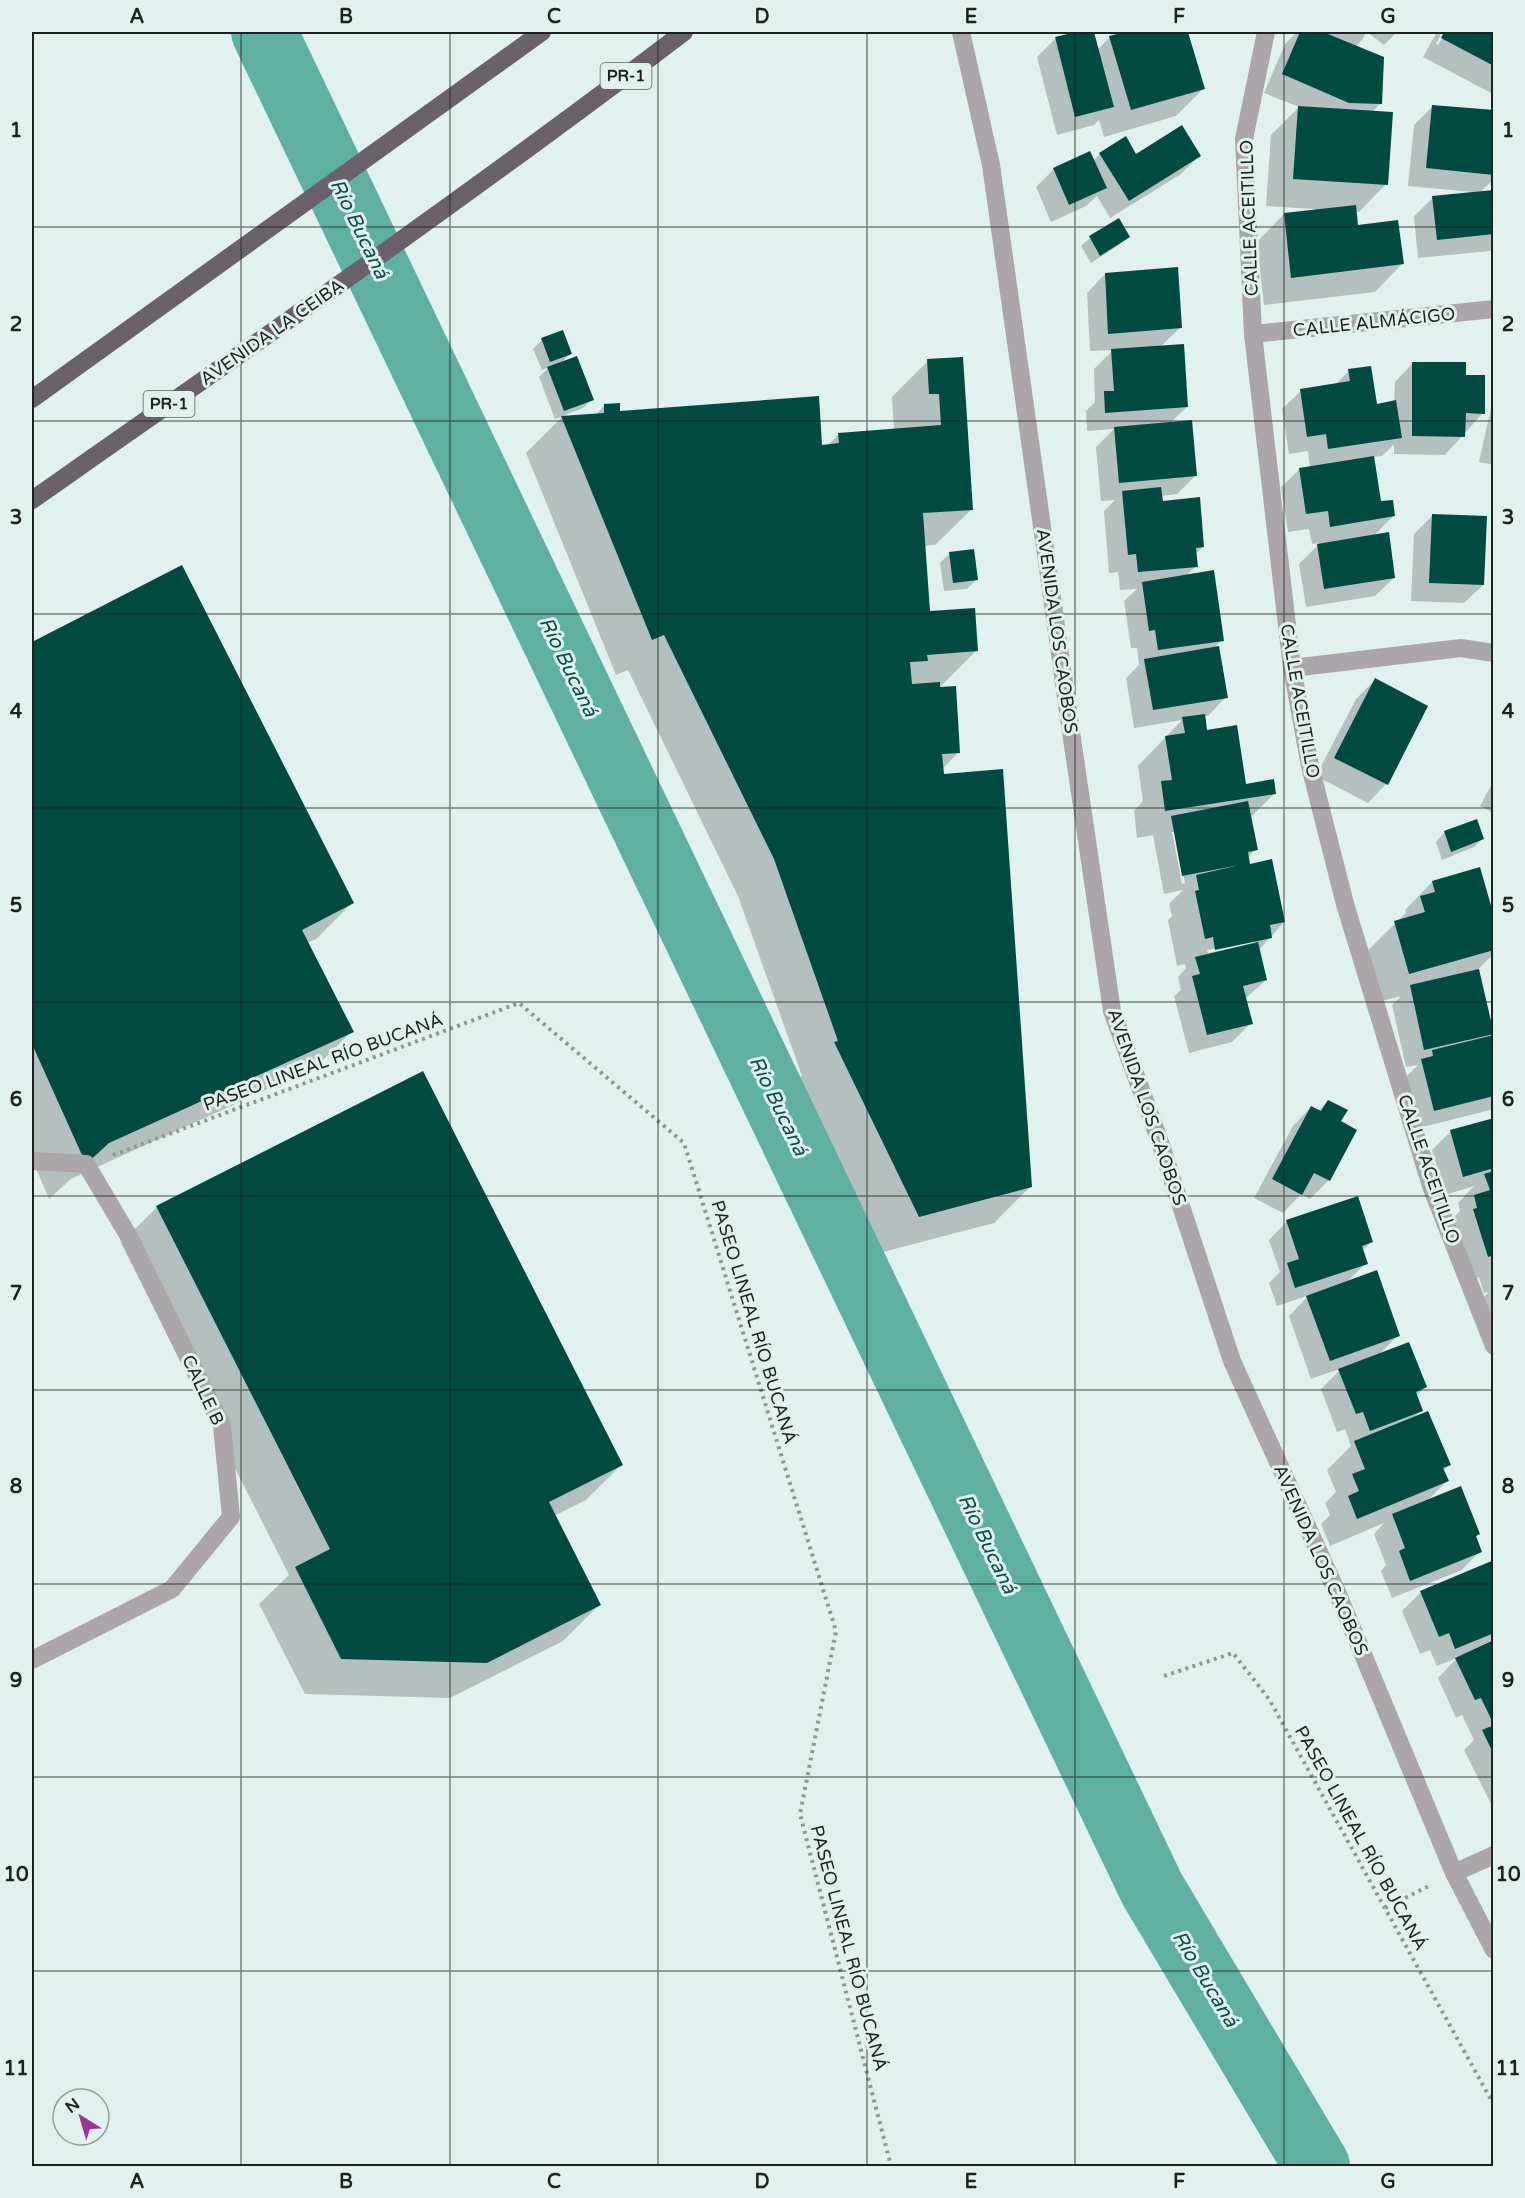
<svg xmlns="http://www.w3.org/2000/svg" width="1525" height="2198" viewBox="0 0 1525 2198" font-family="'Varela Round',sans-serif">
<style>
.shadow{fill:#0003;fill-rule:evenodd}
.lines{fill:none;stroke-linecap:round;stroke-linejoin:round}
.river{stroke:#5fb0a2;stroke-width:66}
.building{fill:#004a41}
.path{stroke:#8d9895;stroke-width:4;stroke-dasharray:3 4.5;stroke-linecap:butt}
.minor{stroke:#aba6aa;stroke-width:18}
.trunk{stroke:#6a626a;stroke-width:18}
.grid{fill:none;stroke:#1d2221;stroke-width:1.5;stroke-opacity:0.55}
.labels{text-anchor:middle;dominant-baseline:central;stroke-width:6;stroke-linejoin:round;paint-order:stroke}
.shield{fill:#e1f1ed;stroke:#58605e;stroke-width:1.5}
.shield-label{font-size:16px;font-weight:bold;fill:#1d2221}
.street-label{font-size:18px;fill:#1d2221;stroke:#e1f1ed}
.water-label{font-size:20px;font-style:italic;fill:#065147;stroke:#e1f1ed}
.neatline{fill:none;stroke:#1d2221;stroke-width:2}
.grid-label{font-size:20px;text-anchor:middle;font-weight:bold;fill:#1d2221}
</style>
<rect width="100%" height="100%" fill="#e1f1ed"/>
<!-- shadow -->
<g class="shadow">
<path d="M1081,32H1093L1097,50L1110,37L1130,32H1187L1204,88L1176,116L1104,137L1099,120L1094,125L1057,135L1037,57L1055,39Z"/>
<path d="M1297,32H1366L1363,39L1355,47L1381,103L1372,112L1386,184L1359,212H1355L1357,226L1402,264L1375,292L1264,305L1257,242L1284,214L1315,211V209L1266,206L1271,135L1299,107L1264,93L1285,44Z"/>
<path d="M1367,32H1397L1384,45Z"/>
<path d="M1437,32H1442L1436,44L1438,45L1446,32H1494V90L1491,93L1423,57Z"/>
<path d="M1433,106L1494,111V179L1479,193L1494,192V247L1490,251L1418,258L1414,216L1433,198L1473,192L1408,186L1414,125Z"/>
<path d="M1100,154L1136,156H1199L1181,174L1110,218L1097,196L1086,206L1051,222L1036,187L1054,169L1093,161Z"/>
<path d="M1118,220L1128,237L1119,245L1091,263L1081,246L1090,238Z"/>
<path d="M1105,274L1181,327L1160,347L1187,407L1170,423L1195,476L1177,494L1161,496V502L1203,547L1195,554L1196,566L1186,576L1222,640L1214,648L1226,697L1208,716H1203L1206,731L1245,785L1275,793L1250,818L1256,849L1247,858L1248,863L1284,922L1259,950L1266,980L1245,999L1251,1023L1232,1042L1189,1053L1174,996L1181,990L1178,977L1186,968L1185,964L1177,966L1168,920L1172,916L1169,904L1183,890L1164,894L1153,835L1137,838L1134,811L1143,801L1138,766L1182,720L1134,728L1126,678L1139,665L1137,648H1131L1124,601L1137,589L1120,590L1118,572L1109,573L1104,511L1115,500L1101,501L1096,447L1114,429L1087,431L1086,411L1095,402L1094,369L1113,350L1090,351L1087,293ZM1172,832H1175L1185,883L1182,884ZM1258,939L1254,943L1208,953L1207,950Z"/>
<path d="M542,340L570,354L561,363L592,399L583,408L555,419L539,377L549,367L542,370L533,349Z"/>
<path d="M962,358L972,509L935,545L924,546L928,613L977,650L938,689L959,752L942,769L943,775L1030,1187L994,1223L883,1252L798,1079L802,1076L738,896L628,670L616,675L526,453L562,417L595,415L604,406L619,413L827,446L839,434L894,430L892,397L928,361Z"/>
<path d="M1413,363L1464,376L1483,413L1445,455L1394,454V444L1382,456L1373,457L1380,503L1393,516L1373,537L1394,578L1375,596L1306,607L1299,564L1320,543L1312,544L1309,529L1288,532L1281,487L1300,469L1310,467L1308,451L1289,454L1282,409L1301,391L1334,386L1349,371L1376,405L1394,402L1395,382Z"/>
<path d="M1494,395V465L1479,462Z"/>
<path d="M1433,515L1483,585L1464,603L1411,601L1414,534Z"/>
<path d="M949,554L976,580L967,589L944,591L940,563Z"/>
<path d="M182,567L352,903L316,939L307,943L352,1031L316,1067L71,1179L49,1199L32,1159V644Z"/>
<path d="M1375,680L1386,784L1368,803L1316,776L1356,699Z"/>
<path d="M1494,780V813L1480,806Z"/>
<path d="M1476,821L1483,838L1474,847L1442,860L1436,842L1444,833Z"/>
<path d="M1432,882L1494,922V954L1477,970L1494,1036V1107L1490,1110L1415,1129L1404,1079L1418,1065L1406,1067L1392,1005L1401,996L1382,1001L1368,950L1406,913L1405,910Z"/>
<path d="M1328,1101L1339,1122L1355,1131L1328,1181L1310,1199L1301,1194L1283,1213L1254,1198L1293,1126L1311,1107L1318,1111Z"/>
<path d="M1494,1119V1326L1483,1298L1489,1292L1484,1293L1479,1277L1460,1283L1447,1224L1460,1211L1458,1203L1474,1186L1445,1195L1432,1150L1451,1131Z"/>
<path d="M157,1207L622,1464L586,1500L554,1516L599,1605L563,1641L450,1698L305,1694L259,1604L289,1575L121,1243Z"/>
<path d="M1287,1221L1372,1241L1362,1251L1366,1263L1347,1282L1398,1335L1378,1356L1425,1387L1416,1396L1421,1410L1414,1418L1449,1465L1443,1471L1447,1481L1427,1501L1475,1537L1480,1551L1462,1570L1392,1598L1381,1571L1386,1565L1374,1534L1384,1523L1330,1546L1321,1524L1330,1515L1325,1503L1336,1492L1327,1470L1351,1446L1345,1429L1337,1432L1321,1389L1342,1368L1311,1379L1289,1316L1309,1295L1277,1306L1269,1283L1280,1272L1269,1240Z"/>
<path d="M1494,1565V1808H1493L1464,1750L1474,1740L1462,1715L1456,1718L1438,1678L1457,1658L1437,1666L1430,1650L1420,1654L1402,1611L1421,1592Z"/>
</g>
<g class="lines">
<!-- river -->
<path class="river" d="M264,32L1152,1889L1317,2166"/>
</g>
<!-- building -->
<g class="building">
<path d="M1076,32H1094L1114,107L1075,117L1055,37Z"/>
<path d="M1125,32H1188L1205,89L1131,110L1109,36Z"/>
<path d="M1300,32H1323L1384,57L1382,104L1349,103L1282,74Z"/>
<path d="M1444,32H1494V66L1441,38Z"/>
<path d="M1432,105L1494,110V175L1426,168Z"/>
<path d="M1298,106L1393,112L1388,185L1293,179Z"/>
<path d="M1182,125L1201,156L1129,201L1099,153L1126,136L1136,154Z"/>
<path d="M1090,151L1107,188L1069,205L1053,168Z"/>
<path d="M1494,190V234L1437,240L1432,196Z"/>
<path d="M1356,205L1358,225L1398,220L1404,264L1291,278L1284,213Z"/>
<path d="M1119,218L1130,237L1100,256L1089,236Z"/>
<path d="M1178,267L1182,328L1108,334L1105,273Z"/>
<path d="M563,330L572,354L550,362L541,338Z"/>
<path d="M1184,344L1188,407L1105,413L1104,391H1114L1111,349Z"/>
<path d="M577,356L594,400L564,411L547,367Z"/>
<path d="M963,357L973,510L923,513L930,611L975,608L978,651L927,655L928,661L910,662L912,684L940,682V687L956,686L960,753L942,754L944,774L1003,769L1032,1187L919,1217L834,1042L838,1041L774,859L664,635L652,640L561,416L604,413V404L620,403V411L819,396L822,445L839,443L838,433L941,425L939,394H929L927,359Z"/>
<path d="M1412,362H1466V375H1485V414L1466,413L1465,437L1412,436Z"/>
<path d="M1371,366L1377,404L1396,400L1402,438L1328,449L1326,434L1307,437L1300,389L1350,381L1348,369Z"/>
<path d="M1192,420L1197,476L1119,483L1114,427Z"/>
<path d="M1374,456L1381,501L1393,500L1395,516L1330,527L1328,511L1306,514L1299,468Z"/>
<path d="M1161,487L1163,501L1200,497L1204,547L1196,548L1198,567L1138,572L1136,554L1128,555L1122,491Z"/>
<path d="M1432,514L1487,516L1484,585L1429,583Z"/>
<path d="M1389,532L1395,578L1324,589L1317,544Z"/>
<path d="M974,549L978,580L953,583L949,552Z"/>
<path d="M182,565L354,903L302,930L354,1032L109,1143L86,1164L32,1044V642Z"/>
<path d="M1214,570L1224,641L1158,650L1155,630L1149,631L1142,582Z"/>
<path d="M1219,646L1228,698L1153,710L1144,659Z"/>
<path d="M1375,678L1428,706L1388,785L1334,758Z"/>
<path d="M1205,714L1207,730L1237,725L1246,784L1274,779L1276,794L1165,811L1161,781L1172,780L1165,736L1185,733L1182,717Z"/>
<path d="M1248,801L1258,850L1248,852L1250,864L1272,859L1285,922L1270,925L1272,938L1215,950L1213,937L1205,939L1195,891L1199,890L1196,875L1240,865L1182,876L1171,816Z"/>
<path d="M1477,819L1484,839L1451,852L1444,831Z"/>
<path d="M1480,867L1494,916V950L1409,974L1394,921L1425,912L1420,896L1435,892L1432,881Z"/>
<path d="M1258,942L1267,980L1243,986L1253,1024L1207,1035L1192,976L1200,974L1195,957Z"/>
<path d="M1479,969L1494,1034L1424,1050L1410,985Z"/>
<path d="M1494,1035V1096L1434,1111L1421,1059L1433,1056L1432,1050Z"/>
<path d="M423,1071L623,1465L549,1502L601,1605L487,1663L341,1659L295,1567L330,1549L156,1206Z"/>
<path d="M1328,1100L1348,1110L1341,1121L1357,1130L1330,1181L1314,1173L1302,1195L1272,1179L1311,1106L1321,1111Z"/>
<path d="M1494,1118V1168L1463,1177L1450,1130Z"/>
<path d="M1494,1171V1255L1488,1257L1473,1209L1477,1208L1474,1195L1490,1190L1484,1174Z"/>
<path d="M1358,1196L1373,1242L1362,1246L1368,1264L1295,1288L1287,1263L1299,1259L1286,1220Z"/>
<path d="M1377,1270L1400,1336L1330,1361L1306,1296Z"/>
<path d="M1409,1342L1427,1387L1416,1392L1423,1411L1370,1431L1363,1412L1356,1414L1338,1369Z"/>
<path d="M1428,1411L1451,1465L1443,1468L1449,1481L1357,1519L1348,1496L1359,1491L1352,1474L1365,1469L1354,1441Z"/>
<path d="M1461,1486L1480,1534L1476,1536L1482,1552L1410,1581L1399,1551L1405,1548L1392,1514Z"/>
<path d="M1494,1560V1633L1455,1649L1449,1633L1439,1637L1420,1591Z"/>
<path d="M1494,1640V1721H1492L1481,1698L1475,1700L1455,1658Z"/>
<path d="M1494,1725V1755L1482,1730Z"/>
</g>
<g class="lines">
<!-- path -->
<g class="path">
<path d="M113,1155L519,1003L684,1143L836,1631L800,1814L891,2166"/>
<path d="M1164,1676L1233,1653L1269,1699L1494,2105"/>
<path d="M1385,1908L1429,1886"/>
</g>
<!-- minor -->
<g class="minor">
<path d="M961,32L991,165L1070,725L1112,1011L1159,1139L1232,1361L1337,1592L1454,1873L1494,1950"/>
<path d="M1266,32L1244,139L1253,334L1292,668L1310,766L1345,904L1432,1189L1494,1346"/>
<path d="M1253,334L1494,309"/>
<path d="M1292,668L1461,648L1494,653"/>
<path d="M32,1161L86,1164L128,1235L222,1426L231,1517L172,1589L32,1660"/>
<path d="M1454,1873L1494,1855"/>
</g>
<!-- trunk -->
<g class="trunk">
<path d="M32,399L542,32"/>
<path d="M32,500C251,347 471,194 684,32"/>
</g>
</g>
<!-- grid -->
<path class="grid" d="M241,32V2166M450,32V2166M658,32V2166M867,32V2166M1075,32V2166M1284,32V2166M32,227H1494M32,421H1494M32,614H1494M32,808H1494M32,1002H1494M32,1196H1494M32,1390H1494M32,1584H1494M32,1777H1494M32,1971H1494"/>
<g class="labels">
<!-- shield labels -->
<g class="shield">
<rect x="600.5" y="63" width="51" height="26" rx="4.5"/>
<rect x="143.5" y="391" width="51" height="26" rx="4.5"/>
</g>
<g class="shield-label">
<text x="626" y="76">PR-1</text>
<text x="169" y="404">PR-1</text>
</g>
<!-- street labels -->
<g class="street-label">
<text transform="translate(1249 218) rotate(-92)">CALLE ACEITILLO</text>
<text transform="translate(1374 322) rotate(-6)">CALLE ALMÁCIGO</text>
<text transform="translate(272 332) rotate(-35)">AVENIDA LA CEIBA</text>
<text transform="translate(1057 631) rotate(82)">AVENIDA LOS CAOBOS</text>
<text transform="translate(1300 701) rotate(80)">CALLE ACEITILLO</text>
<text transform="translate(323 1062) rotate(-20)">PASEO LINEAL RÍO BUCANÁ</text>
<text transform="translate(1147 1107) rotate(71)">AVENIDA LOS CAOBOS</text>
<text transform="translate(1429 1169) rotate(71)">CALLE ACEITILLO</text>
<text transform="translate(754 1322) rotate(73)">PASEO LINEAL RÍO BUCANÁ</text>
<text transform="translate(203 1390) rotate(65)">CALLE B</text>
<text transform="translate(1321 1560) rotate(66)">AVENIDA LOS CAOBOS</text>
<text transform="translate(1361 1838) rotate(61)">PASEO LINEAL RÍO BUCANÁ</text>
<text transform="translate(849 1948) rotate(75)">PASEO LINEAL RÍO BUCANÁ</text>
</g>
<!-- water labels -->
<g class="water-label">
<text transform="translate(359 229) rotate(64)">Río Bucaná</text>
<text transform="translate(568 667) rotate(64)">Río Bucaná</text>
<text transform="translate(778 1106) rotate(64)">Río Bucaná</text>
<text transform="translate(987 1544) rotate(64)">Río Bucaná</text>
<text transform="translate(1205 1979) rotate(59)">Río Bucaná</text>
</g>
</g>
<!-- border -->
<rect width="1525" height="2198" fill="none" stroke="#e1f1ed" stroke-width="66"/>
<!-- north arrow -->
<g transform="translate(81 2117) rotate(323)"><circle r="28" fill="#e1f1ed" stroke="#939e9b" stroke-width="1.5"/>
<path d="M0-4.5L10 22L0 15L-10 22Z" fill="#9d3597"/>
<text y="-9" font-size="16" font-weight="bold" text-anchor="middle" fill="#1d2221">N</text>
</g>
<rect x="33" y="33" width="1459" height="2132" class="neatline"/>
<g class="grid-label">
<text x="137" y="23">A</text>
<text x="346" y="23">B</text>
<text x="554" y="23">C</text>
<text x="762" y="23">D</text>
<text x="971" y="23">E</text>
<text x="1179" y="23">F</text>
<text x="1388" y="23">G</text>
<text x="16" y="137">1</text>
<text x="1508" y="137">1</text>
<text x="16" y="331">2</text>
<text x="1508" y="331">2</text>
<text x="16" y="524">3</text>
<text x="1508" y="524">3</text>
<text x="16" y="718">4</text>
<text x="1508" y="718">4</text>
<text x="16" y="912">5</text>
<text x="1508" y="912">5</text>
<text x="16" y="1106">6</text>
<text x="1508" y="1106">6</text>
<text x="16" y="1300">7</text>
<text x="1508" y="1300">7</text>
<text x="16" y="1493">8</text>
<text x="1508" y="1493">8</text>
<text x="16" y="1687">9</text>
<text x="1508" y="1687">9</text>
<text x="16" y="1881">10</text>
<text x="1508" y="1881">10</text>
<text x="16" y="2075">11</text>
<text x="1508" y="2075">11</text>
<text x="137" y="2188">A</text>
<text x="346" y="2188">B</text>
<text x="554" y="2188">C</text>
<text x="762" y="2188">D</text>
<text x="971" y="2188">E</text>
<text x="1179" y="2188">F</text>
<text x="1388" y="2188">G</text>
</g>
</svg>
